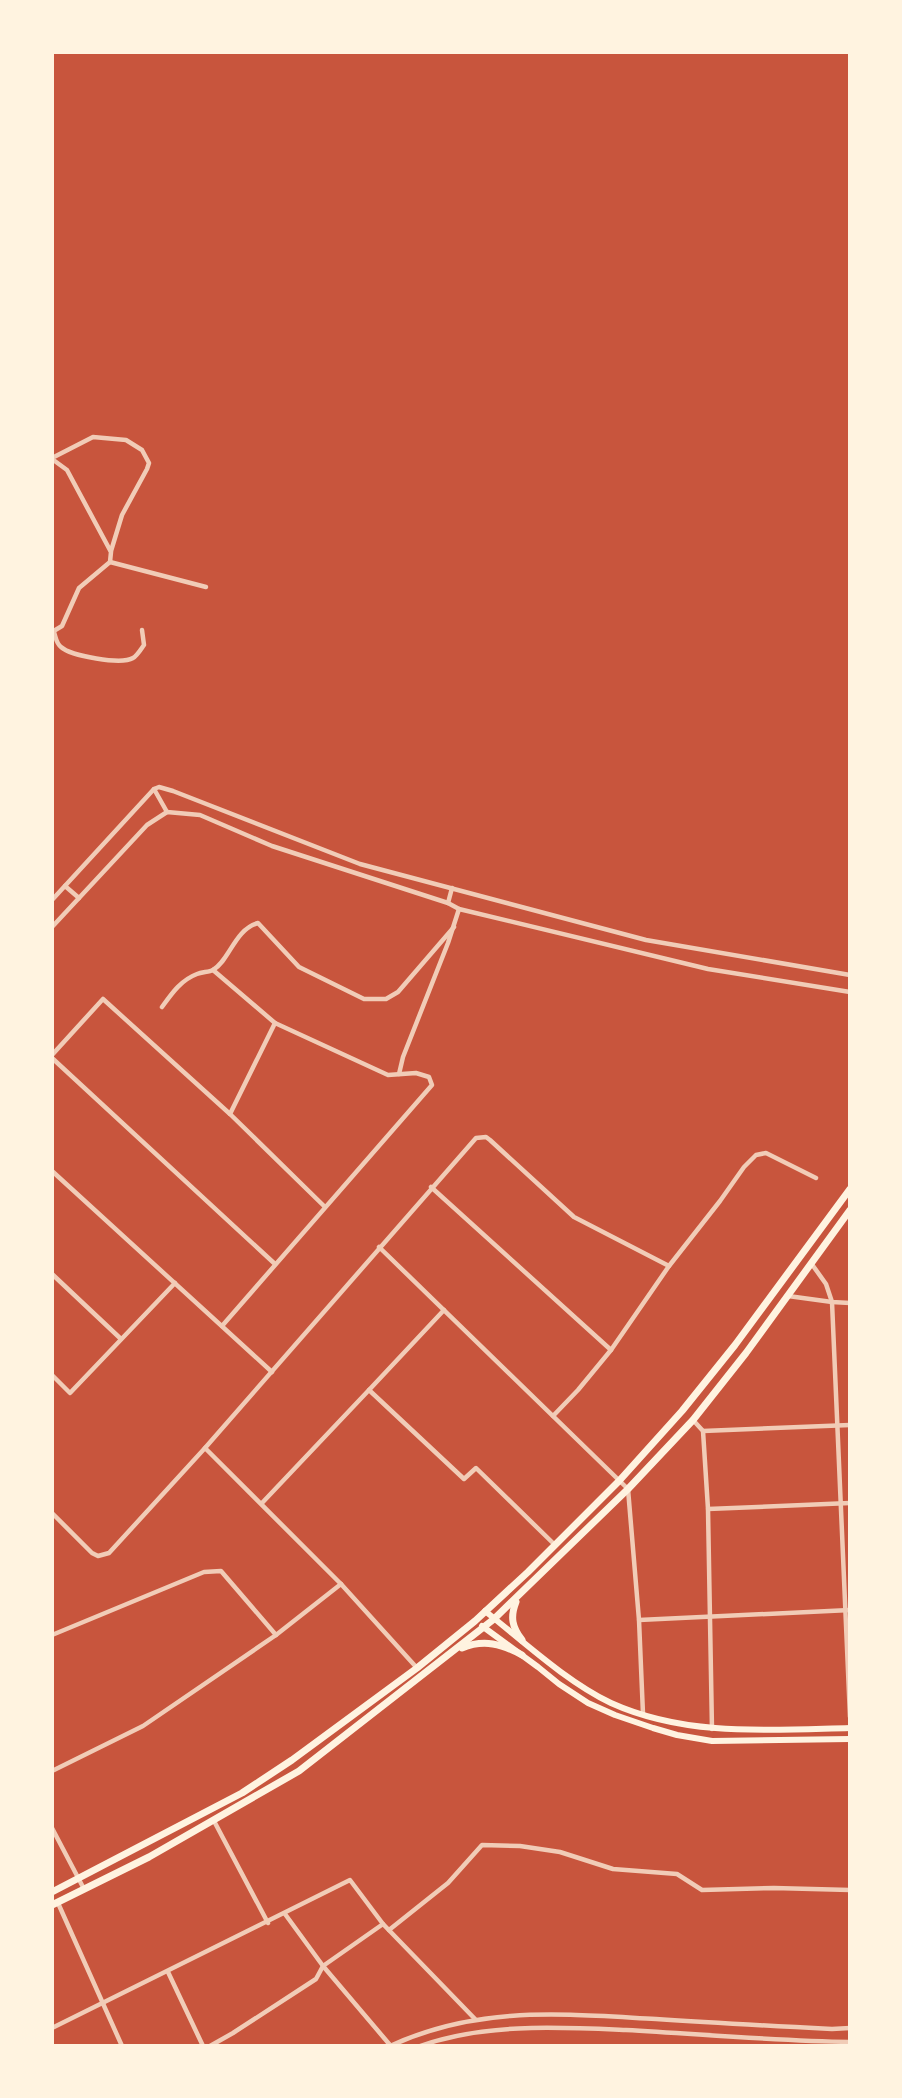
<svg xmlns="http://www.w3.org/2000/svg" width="902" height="2098" viewBox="0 0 902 2098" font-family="'IBM Plex Sans',sans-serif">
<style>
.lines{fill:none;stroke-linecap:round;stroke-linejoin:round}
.minor{stroke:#f1ccb7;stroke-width:4.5}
.secondary{stroke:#fff3e0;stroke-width:6}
.primary{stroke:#fff3e0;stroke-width:7}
</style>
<rect width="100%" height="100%" fill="#c8553d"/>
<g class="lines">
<!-- minor -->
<g class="minor">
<path d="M52,458L93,437L126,440L142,450L149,463L147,469L122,515L111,551"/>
<path d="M52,459L67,470L111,552L110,562L79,588L62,626L52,632"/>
<path d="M110,562L206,587"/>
<path d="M54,632C56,638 56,643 61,647C71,656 121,665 133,658C137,656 141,649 144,645L142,630"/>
<path d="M154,789L167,812"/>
<path d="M65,886L79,898"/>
<path d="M52,900L154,789L159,787L173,791L360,864L646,940L850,975"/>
<path d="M448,903L452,888"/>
<path d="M52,927L147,825L167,812L200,815L272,846L448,903L459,909L708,969L850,992"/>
<path d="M213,970L275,1023"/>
<path d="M162,1007C172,993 181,980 197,974C202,972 209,972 213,970C230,960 234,930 258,923L299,967L364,999H386L398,992L454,927"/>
<path d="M52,1055L103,999L230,1114L325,1207"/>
<path d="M52,1058L275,1264"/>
<path d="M399,1074L403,1057L448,943L459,909"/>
<path d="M52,1171L272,1372"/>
<path d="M431,1187L611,1350L578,1390L553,1416"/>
<path d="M379,1247L628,1489L639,1620L643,1714"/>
<path d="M811,1263L826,1284L832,1302L850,1717"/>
<path d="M52,1274L121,1339"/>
<path d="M788,1296L832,1302L850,1303"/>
<path d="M222,1326L432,1085L429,1077L416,1073L388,1075L275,1023L230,1114"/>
<path d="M611,1350L669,1266L720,1201L744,1167L756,1155L766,1153L816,1178"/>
<path d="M52,1375L70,1393L175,1283"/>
<path d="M369,1390L444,1310"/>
<path d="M693,1420L703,1431L708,1509L712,1729"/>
<path d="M703,1431L850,1425"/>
<path d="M205,1448L341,1584L417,1668"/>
<path d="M262,1503L369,1390L464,1479L476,1468L555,1545"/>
<path d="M708,1509L850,1503"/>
<path d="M52,1513L92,1553L98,1556L109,1553L205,1448L476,1138L486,1137L490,1140L574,1217L669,1266"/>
<path d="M639,1620L850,1610"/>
<path d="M52,1635L204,1572L221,1571L276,1635"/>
<path d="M52,1771L143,1726L276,1635L341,1584"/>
<path d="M214,1821L268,1923"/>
<path d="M52,1828L84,1889"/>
<path d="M58,1903L122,2046"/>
<path d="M285,1914L323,1966L390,2045"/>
<path d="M389,1930L448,1883L482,1845L520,1846L560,1852L613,1869L677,1874L702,1890L774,1888L850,1890"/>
<path d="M168,1972L203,2046"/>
<path d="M52,2028L350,1880L383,1924L475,2019"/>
<path d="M210,2046L233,2033L316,1979L323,1966L383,1924"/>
<path d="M390,2046C479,2005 562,2014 656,2019C715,2023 773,2026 832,2029L850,2028"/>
<path d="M420,2046C486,2023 557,2027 626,2030C700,2034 775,2041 850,2042"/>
</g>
<!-- secondary -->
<g class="secondary">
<path d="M485,1611C524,1642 567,1682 611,1703C686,1737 769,1730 850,1728"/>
<path d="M482,1626L538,1667L559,1684L588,1703L615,1715L653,1728L677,1735L712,1741L850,1739"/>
</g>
<!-- primary -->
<g class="primary">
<path d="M516,1602C510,1617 512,1627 522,1640"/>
<path d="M462,1648C484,1639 502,1644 522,1655"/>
<path d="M52,1892L242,1793L292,1760L417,1668L475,1621L528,1572L619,1481L682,1411L735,1345L850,1189"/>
<path d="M52,1905L149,1857L299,1771L494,1619L628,1489L693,1420L746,1353L850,1210"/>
</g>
</g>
<!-- border -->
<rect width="902" height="2098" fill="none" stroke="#fff3e0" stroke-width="108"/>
</svg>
